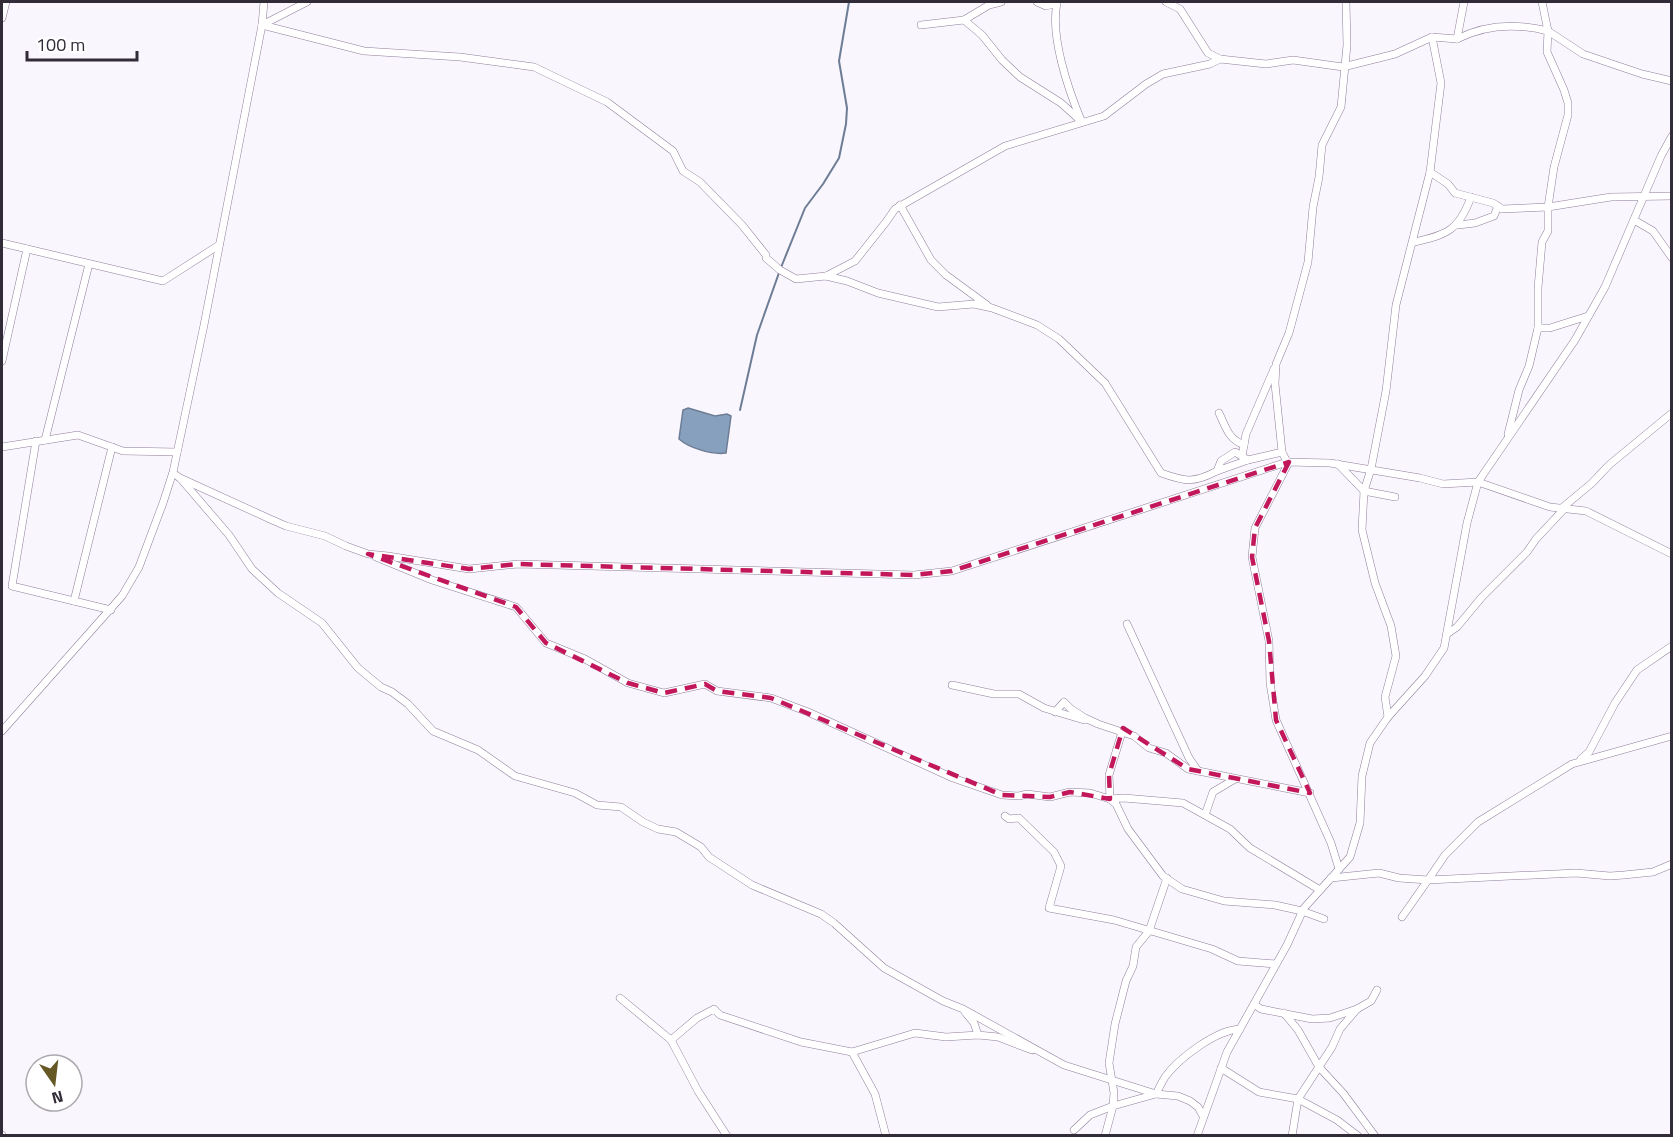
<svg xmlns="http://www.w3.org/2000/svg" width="1673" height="1137" viewBox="0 0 1673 1137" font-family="'Titillium Web',sans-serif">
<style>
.water{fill:#86a0bd;stroke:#6d7d95;stroke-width:1.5}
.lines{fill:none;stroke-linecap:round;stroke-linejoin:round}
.stream{stroke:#6d7d95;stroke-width:2}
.street-casing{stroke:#8f7e9c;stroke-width:8}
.street{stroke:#fff;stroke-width:7}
.marked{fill:none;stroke:#c2185b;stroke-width:4.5;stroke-dasharray:12 8;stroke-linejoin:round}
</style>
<rect width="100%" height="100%" fill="#faf6fd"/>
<!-- water -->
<path class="water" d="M688,408L715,416L727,414L731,416L726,453C712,455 689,448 679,439L683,410Z"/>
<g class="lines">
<!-- stream -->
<path class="stream" d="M740,410L757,335L780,270L805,208L823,184L839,158L846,124L847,108L839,61L849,2"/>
<defs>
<g id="street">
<path d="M1037,2L1046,6L1057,3C1050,36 1068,89 1081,120"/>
<path d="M1166,2L1180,9L1208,53L1220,59"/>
<path d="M1542,2L1548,31L1583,54L1642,74L1672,81"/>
<path d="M2,18L6,2"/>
<path d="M964,20L982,35L1002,60L1020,77L1061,103L1082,122"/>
<path d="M262,25L364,51L460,57L534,67L607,102L673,151L683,171L700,182L742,225L766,255V258L780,270L796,279L826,276L847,281L878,293L938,307L974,304L992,308L1037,325L1059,339L1105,383L1161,473C1186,482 1194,483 1217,471L1221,461L1235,452L1248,460L1282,452L1287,462"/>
<path d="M262,25L307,2"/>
<path d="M921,25L964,20L989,5L1001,2"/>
<path d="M1457,39C1486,24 1516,23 1548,31L1547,52L1564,90L1568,103V115L1554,167L1548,207L1611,197L1672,196"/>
<path d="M1430,172L1448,184L1455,193L1493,203L1502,209L1548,207V231L1542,242L1538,288V328L1529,366L1519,390L1508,434"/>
<path d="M900,205L931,260L946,275L987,305"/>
<path d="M1634,220L1653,231L1672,258"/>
<path d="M1458,225L1475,223L1494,216L1498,206"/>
<path d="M1414,242C1447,235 1459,230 1471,197"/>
<path d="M2,243L163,281L219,245"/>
<path d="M826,276L855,261L886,222L895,209L1005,146L1104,116L1146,84L1163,74L1210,64L1220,59L1266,64L1293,60L1343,67L1395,54L1432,37L1457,39L1464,2"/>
<path d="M1538,328H1550L1588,316"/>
<path d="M2,361L27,249"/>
<path d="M1219,413C1226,427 1228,439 1244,445"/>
<path d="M45,440L89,264"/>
<path d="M36,441L12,586L111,610"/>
<path d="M2,447L78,435L123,451L177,452"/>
<path d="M1282,452L1275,384L1276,364L1289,333L1308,262L1313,207L1319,177L1322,145L1341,107L1347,45L1346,2"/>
<path d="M1242,456L1246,434L1274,369"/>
<path d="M1289,462L1255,528L1252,557L1269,641L1270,683L1276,720L1331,843L1339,869"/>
<path d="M1338,464L1364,491L1371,469L1386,391L1396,305L1430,172L1441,83L1432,37"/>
<path d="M1217,471L1248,460"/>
<path d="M173,473L180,478L229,535L252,569L278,593L322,623L358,668L381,687L392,692L408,704L433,731L478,750L515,776L575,793L597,805L621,807L643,822L658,829L676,832L701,847L709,857L752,885L821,914L834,923L884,968L943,1001L963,1009L1064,1065L1156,1094L1178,1096L1190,1101L1198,1107L1203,1116"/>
<path d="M180,478L270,519L286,526L325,536L346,546L368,554L388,556L469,569L518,564L914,575L952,571L1287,462L1330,463L1420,478L1443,484L1478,482L1550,507L1586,511L1672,554"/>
<path d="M1562,508L1592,483L1609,465L1672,413"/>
<path d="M376,557L432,580L516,607L546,643L585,659L628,683L664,693L705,684L717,691L771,698L808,712L953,778L1002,795L1019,796L1027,794L1050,797L1070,792L1090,793L1110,799L1116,804L1128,829L1163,876L1182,889L1224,901L1275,905L1302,911L1324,919"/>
<path d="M74,601L112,447"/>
<path d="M1127,624L1189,758L1198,771"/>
<path d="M1447,634L1457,627L1482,597L1527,552L1536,539L1565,508"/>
<path d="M952,685L994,694H1019L1044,708L1084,720"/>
<path d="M1055,712L1064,702L1071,709L1085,718L1098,724L1134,736L1149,748L1166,753L1188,769L1310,793"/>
<path d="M1388,717L1385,697L1396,656L1391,626L1375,583L1362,530L1364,491L1395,497"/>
<path d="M2,731L122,596L139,567L163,503L173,472L204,325L262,25L264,2"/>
<path d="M1122,732L1109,775L1110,799L1124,798L1183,803L1230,829L1250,848L1320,890"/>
<path d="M1581,759L1589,752L1615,703L1637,670L1672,646"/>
<path d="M1205,815L1213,792L1235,779"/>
<path d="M1005,816L1009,819L1019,818L1054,852L1061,866L1049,908L1114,920L1212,949L1238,961L1276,964"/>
<path d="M1331,878L1379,873L1399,878L1428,880L1402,917"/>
<path d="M1428,880L1445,855L1478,822L1572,764L1672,736"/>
<path d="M1428,880L1576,873L1610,876L1624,875L1653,872L1672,864"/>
<path d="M620,998L671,1040L698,1091L727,1136"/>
<path d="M1254,1004L1261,1009L1312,1019L1330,1018L1357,1009"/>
<path d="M965,1012L974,1023L978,1035"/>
<path d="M1284,1013L1298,1030L1319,1067L1343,1093L1375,1136"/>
<path d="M671,1040L697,1018L714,1009L720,1015L801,1042L852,1052L915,1033L946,1037L978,1035L998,1037L1032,1050"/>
<path d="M852,1052L875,1094L886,1136"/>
<path d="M1221,1068L1259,1092L1298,1099L1337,1120L1358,1136"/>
<path d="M1074,1130L1090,1115L1113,1106L1156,1094C1159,1088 1162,1082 1165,1077C1179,1058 1216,1030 1240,1029"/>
<path d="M2,1135V1136"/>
<path d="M1105,1136L1113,1106L1114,1093L1109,1063L1115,1024L1126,981L1133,966L1136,947L1149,931L1167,878"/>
<path d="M1197,1136L1227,1052L1287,945L1304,908L1350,857L1360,823L1362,776L1370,743L1388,717L1425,676L1444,648L1467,523L1478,482L1575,340L1605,287L1661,156L1672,136"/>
<path d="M1292,1136L1298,1099L1332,1047L1340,1029L1357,1009L1371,1001L1377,990"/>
</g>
</defs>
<!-- street casing -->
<use href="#street" class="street-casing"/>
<!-- street -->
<use href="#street" class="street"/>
</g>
<!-- marked area -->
<path class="marked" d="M1289,462L1255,528L1252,557L1269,641L1276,720L1310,793L1188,769L1123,728L1109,775L1110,799L1070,792L1050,797L1002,795L771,698L717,691L705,684L664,693L628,683L546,643L516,607L368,554L469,569L518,564L914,575L952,571Z"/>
<!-- border -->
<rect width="1673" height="1137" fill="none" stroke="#322b38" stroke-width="6"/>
<!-- north arrow -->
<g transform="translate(54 1083) rotate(166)"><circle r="28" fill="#ffffff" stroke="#adaaaf" stroke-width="1.5"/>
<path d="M0-4.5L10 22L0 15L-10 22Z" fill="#655825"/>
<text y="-9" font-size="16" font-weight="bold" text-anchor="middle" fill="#322b38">N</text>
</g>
<!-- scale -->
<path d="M27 51v9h110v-9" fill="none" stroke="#322b38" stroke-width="3"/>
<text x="36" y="51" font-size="18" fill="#322b38" stroke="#ffffff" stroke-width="4.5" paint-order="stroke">100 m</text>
</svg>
